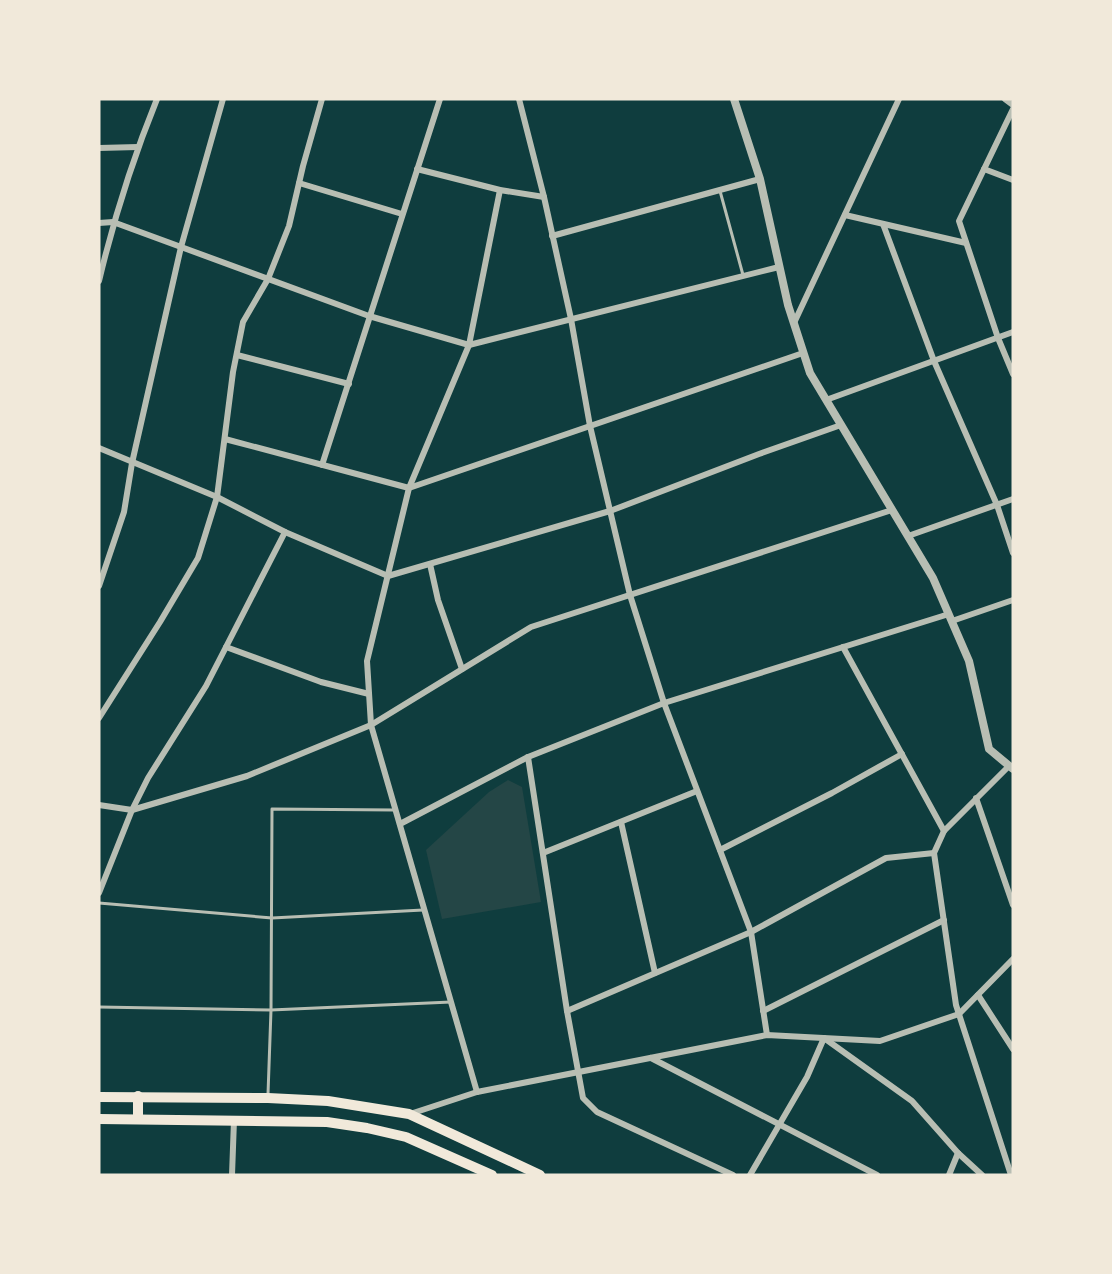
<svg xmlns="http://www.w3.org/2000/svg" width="1112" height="1274" viewBox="0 0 1112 1274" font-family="'Golos Text',sans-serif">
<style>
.green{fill:#244646}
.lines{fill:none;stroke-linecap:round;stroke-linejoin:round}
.service{stroke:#b8beb3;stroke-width:3}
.minor{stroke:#b8beb3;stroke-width:6}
.tertiary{stroke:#b8beb3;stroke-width:8}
.primary{stroke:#f1e9da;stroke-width:10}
</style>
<rect width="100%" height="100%" fill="#0f3d3e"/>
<!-- green -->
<path class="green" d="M508,780L522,787L541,902L442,919L426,850L489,792Z"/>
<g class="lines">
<!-- service -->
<g class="service">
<path d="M720,191L743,275"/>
<path d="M99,903L272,918L423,910"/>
<path d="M99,1007L271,1010L451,1002"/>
<path d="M268,1094L271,1010L272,809L394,810"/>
</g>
<!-- minor -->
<g class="minor">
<path d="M519,99L544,197L571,319L590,426L630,595L664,703L751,932L767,1035"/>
<path d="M1005,99L1013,105"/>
<path d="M1013,109L959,221L998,338L1013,374"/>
<path d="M99,148L138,147"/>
<path d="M417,169L500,190L544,197"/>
<path d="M984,169L1013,180"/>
<path d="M299,183L402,214"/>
<path d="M845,215L966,243"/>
<path d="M99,223L113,222L369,316L469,345L779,267"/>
<path d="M883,224L934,361L997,505L1013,553"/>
<path d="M552,236L760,179"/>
<path d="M99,281C114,218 133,158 157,99"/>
<path d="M794,323L899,99"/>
<path d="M237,355L349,384"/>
<path d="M826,400L1013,332"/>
<path d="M225,439L409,488L803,353"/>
<path d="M99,448L217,497L285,532L388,576L610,511L759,454L841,425"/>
<path d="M322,465L440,99"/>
<path d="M908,536L1013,499"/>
<path d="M430,564L438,600L462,669"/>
<path d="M99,586L124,512L132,463L181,247L223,99"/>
<path d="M952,621L1013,600"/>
<path d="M226,647L321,682L369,694"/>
<path d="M843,647L944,831"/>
<path d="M99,718L160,622L198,558L217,497L233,372L243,322L268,279L289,226L303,166L322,99"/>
<path d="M528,757L567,1011L583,1098L597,1112L733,1175"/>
<path d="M1009,766L944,831L934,853L956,1005L1011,1175"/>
<path d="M976,798L1013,905"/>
<path d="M99,805L132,810L247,776L371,725L531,627L892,510"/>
<path d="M621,822L655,973"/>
<path d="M400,824L528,757L664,703L949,614"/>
<path d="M720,850L832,793L902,754"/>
<path d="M543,853L697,791"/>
<path d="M99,893L132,810L148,778L206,686L285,532"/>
<path d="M978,995L1013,1049"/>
<path d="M567,1011L751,932L886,858L934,853"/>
<path d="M763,1011L944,920"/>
<path d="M651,1058L877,1175"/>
<path d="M477,1092L371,725L367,661L409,488L469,345L500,190"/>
<path d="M410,1114L477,1092L767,1035L880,1041L959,1014L1013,959"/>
<path d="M232,1175L234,1120"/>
<path d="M750,1175L807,1077L824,1038L912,1101L958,1153L982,1175"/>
<path d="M949,1175L958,1153"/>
</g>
<!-- tertiary -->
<path class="tertiary" d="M734,99L760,179L788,305L810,373L933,578L969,661L989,749L1013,769"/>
<!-- primary -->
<g class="primary">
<path d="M138,1096V1119"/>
<path d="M99,1097L268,1098L328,1101L409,1114L540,1175"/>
<path d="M99,1119L327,1122L367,1128L406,1137L492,1175"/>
</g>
</g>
<!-- border -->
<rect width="1112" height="1274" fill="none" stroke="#f1e9da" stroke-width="201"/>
</svg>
